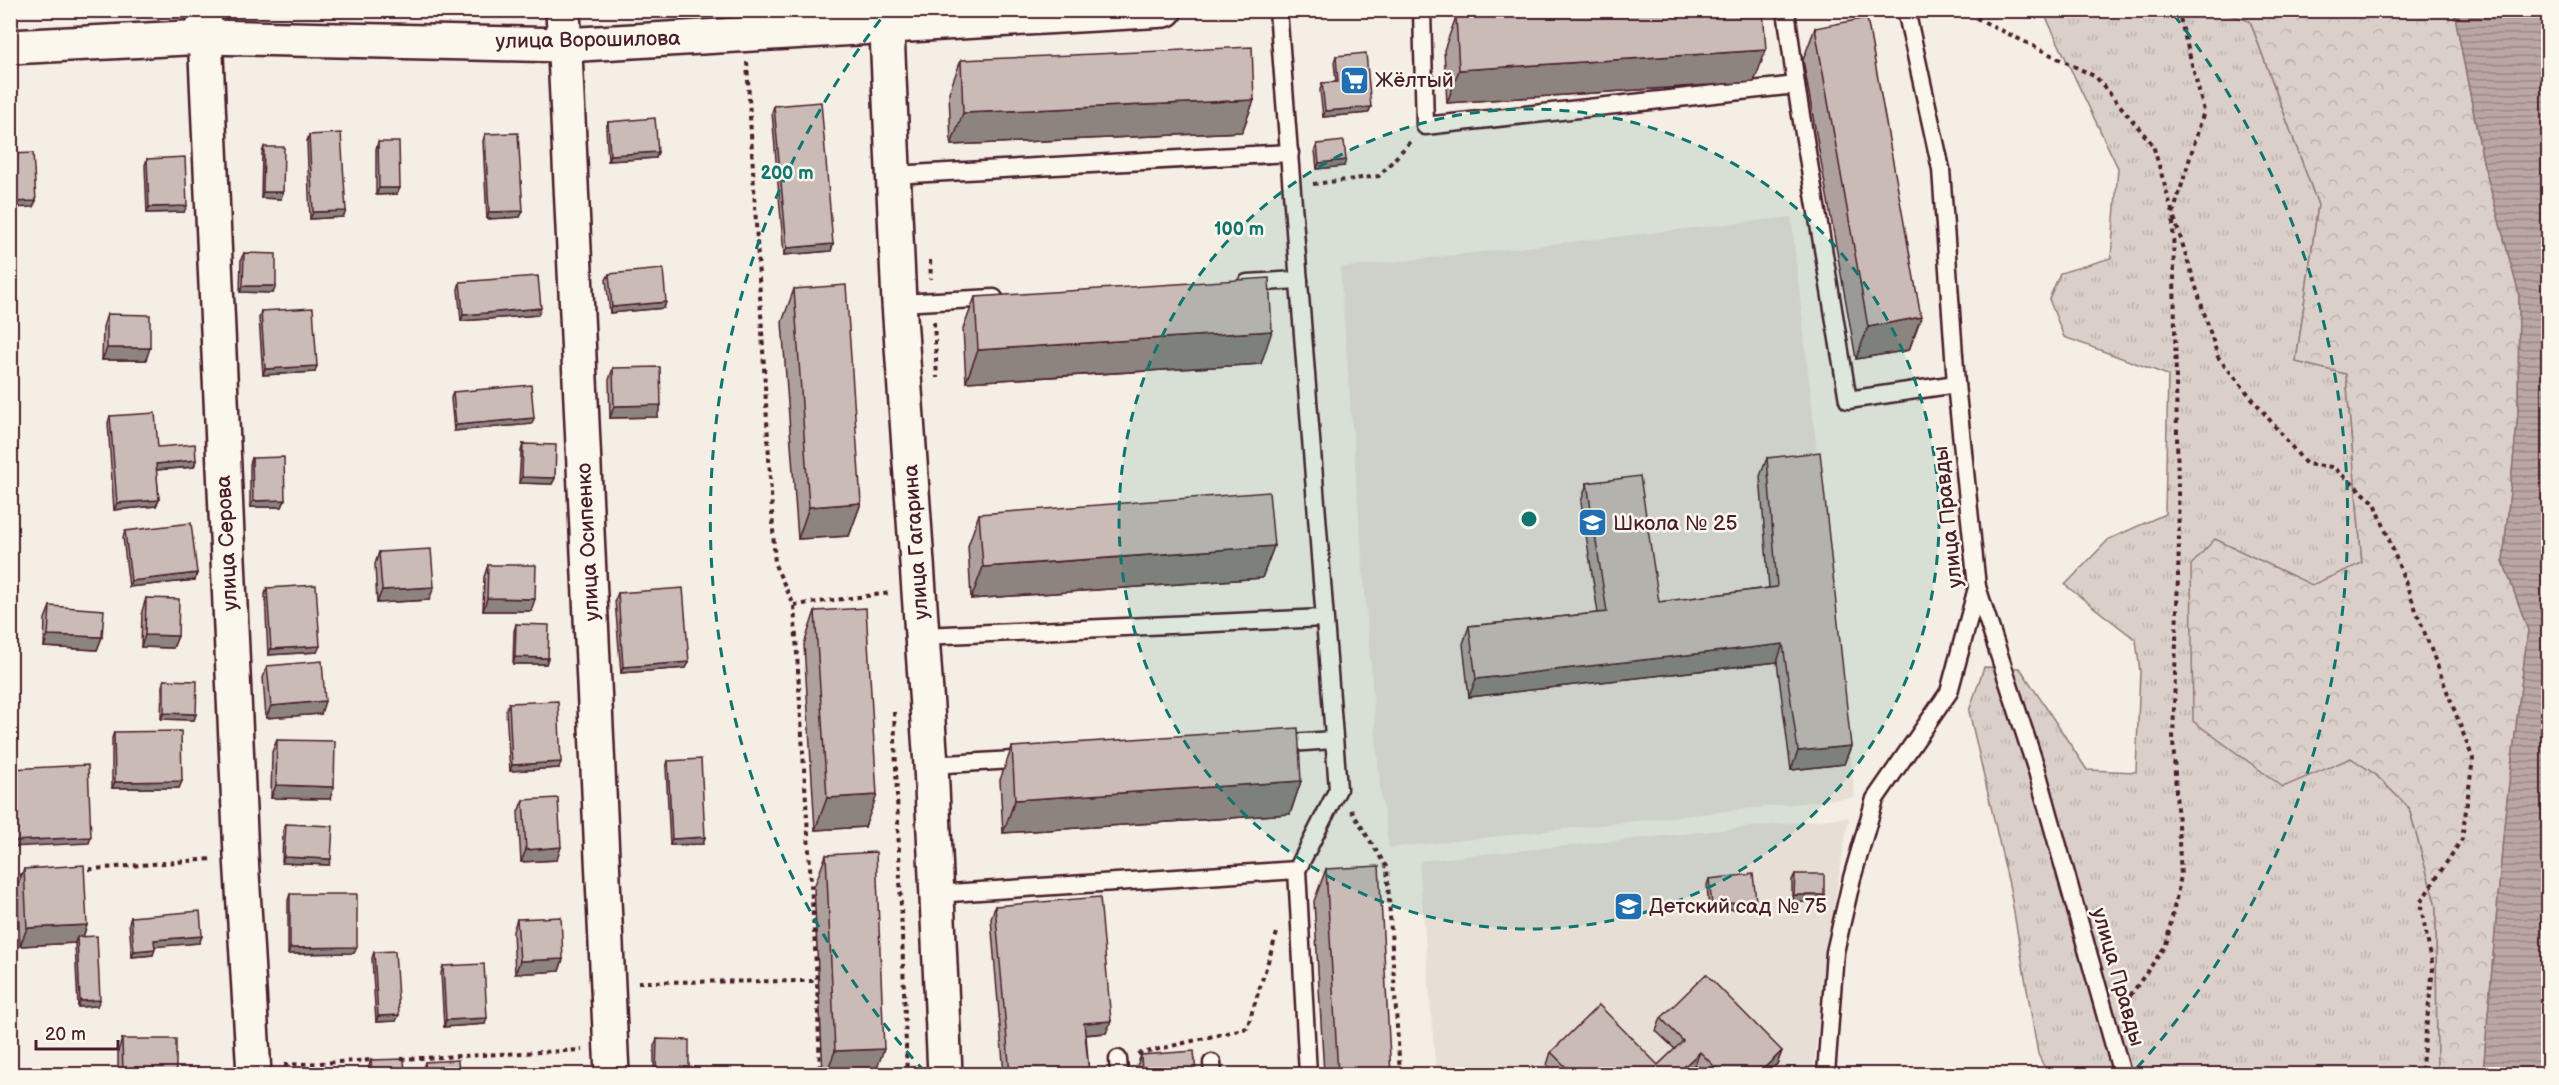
<svg xmlns="http://www.w3.org/2000/svg" width="2559" height="1085" viewBox="0 0 2559 1085" font-family="'Balsamiq Sans',sans-serif">
<style>
.built{fill:#e7dfd6}
.grass{fill:url(#grass-tufts);stroke:#92787a;stroke-width:1.5}
.forest{fill:url(#forest-crowns);stroke:#92787a;stroke-width:1.5}
.water{fill:url(#water-rules);stroke:#8d7174;stroke-width:1.5}
.lines{fill:none;stroke-linecap:round;stroke-linejoin:round}
.lane-casing{stroke:#4a1f2b;stroke-width:21}
.street-casing{stroke:#4a1f2b;stroke-width:38}
.secondary-casing{stroke:#4a1f2b;stroke-width:38}
.path{stroke:#4a1f2b;stroke-width:4;stroke-dasharray:4.5 4.5;stroke-linecap:butt}
.lane{stroke:#fbf7ec;stroke-width:16}
.street{stroke:#fbf7ec;stroke-width:33}
.secondary{stroke:#fbf7ec;stroke-width:33}
.wall{fill:#aea19d;stroke:#4a1f2b;stroke-width:1.5}
.shaded-wall{fill:#8d837f;stroke:#4a1f2b;stroke-width:1.5}
.building{fill:#cabbb6;stroke:#4a1f2b;stroke-width:1.5}
.ring{fill:none;stroke:#0f766e;stroke-width:3;stroke-dasharray:10 8}
.labels{text-anchor:middle;dominant-baseline:central;stroke-width:5;stroke-linejoin:round;paint-order:stroke}
.street-label{font-size:21px;fill:#4a1f2b;stroke:#fbf7ec}
.poi-label{font-size:21px;fill:#4a1f2b;stroke:#fbf7ec;text-anchor:start}
.centre{fill:#0f766e;stroke:#fbf7ec;stroke-width:3}
.ring-label{font-size:18px;text-anchor:middle;font-weight:bold;fill:#0f766e;stroke:#fbf7ec;stroke-width:5;stroke-linejoin:round;paint-order:stroke}
</style>
<defs>
<pattern id="grass-tufts" width="24" height="20" patternUnits="userSpaceOnUse" patternTransform="scale(1.5)"><rect width="24" height="20" fill="#dbd0c9"/><path d="M3 7l-1-3M5 7V3M7 7l1-3M15 17l-1-3M17 17v-4M19 17l1-3" fill="none" stroke="#bdb2ad"/></pattern>
<pattern id="forest-crowns" width="20" height="18" patternUnits="userSpaceOnUse" patternTransform="scale(1.5)"><rect width="20" height="18" fill="#dbd0c9"/><path d="M2 6a3 3 0 1 1 6 0M12 15a3 3 0 1 1 6 0" fill="none" stroke="#bdb2ad"/></pattern>
<pattern id="water-rules" width="6" height="5" patternUnits="userSpaceOnUse" patternTransform="scale(1.5)"><rect width="6" height="5" fill="#baa7a5"/><path d="M0 2.5h6" fill="none" stroke="#998787"/></pattern>
</defs>
<rect width="100%" height="100%" fill="#f4eee4"/>
<filter id="ink" filterUnits="userSpaceOnUse"><feTurbulence type="fractalNoise" baseFrequency=".0167" numOctaves="2"/><feDisplacementMap in="SourceGraphic" scale="12" xChannelSelector="R" yChannelSelector="G"/><feConvolveMatrix kernelMatrix="1 2 1 2 8 2 1 2 1" color-interpolation-filters="sRGB"/></filter>
<g filter="url(#ink)">
<!-- built -->
<g class="built">
<path d="M1791,217L1855,797L1389,848L1380,788L1340,268Z"/>
<path d="M1849,817L1826,952L1813,1074H1436L1419,861Z"/>
</g>
<!-- grass -->
<path class="grass" d="M2217,10L2250,21L2318,205L2296,362L2346,374L2362,564L2313,585L2282,786L2351,758L2375,774L2409,808L2436,906L2437,1074H2048L2038,1054L2010,889L1969,711L1984,667L2020,668L2087,770L2136,772L2140,672L2136,640L2065,585L2109,539L2165,514L2168,375L2064,337L2049,299L2060,273L2111,258L2118,168L2043,11Z"/>
<!-- forest -->
<path class="forest" d="M2217,11H2454L2483,161L2519,294L2518,413L2503,561L2528,630L2505,816L2483,1074H2437L2436,906L2409,808L2375,774L2351,758L2283,787L2193,721L2191,565L2215,539L2312,585L2362,563L2346,374L2296,362L2318,205L2250,21Z"/>
<!-- water -->
<path class="water" d="M2454,11H2548V1074H2483L2505,816L2528,630L2503,561L2518,413L2519,294L2483,161Z"/>
<g class="lines">
<defs>
<g id="lane">
<path d="M1278,10L1338,789L1297,870L1308,1074"/>
<path d="M1422,10L1425,126L1796,85"/>
<path d="M1786,10L1796,85L1848,400L1956,384"/>
<path d="M1906,10L1941,169L1956,384L1977,587L2037,771L2122,1074"/>
<path d="M893,175L1290,153"/>
<path d="M1247,283L1299,280"/>
<path d="M899,303L994,298"/>
<path d="M923,636L1324,618"/>
<path d="M1276,744L1333,740"/>
<path d="M931,765L1029,759"/>
<path d="M935,894L1297,870"/>
<path d="M1118,1059L1119,1074"/>
<path d="M1212,1063L1213,1074"/>
<path d="M1826,1074L1835,952L1852,878L1875,799L1949,692L1977,588"/>
</g>
<g id="street">
<path d="M204,10L241,856L254,1074"/>
<path d="M563,10L612,1074"/>
<path d="M10,47L205,37L564,45L1165,10"/>
</g>
<path id="secondary" d="M886,10L899,303L931,765L945,1074"/>
</defs>
<!-- lane casing -->
<use href="#lane" class="lane-casing"/>
<!-- street casing -->
<use href="#street" class="street-casing"/>
<!-- secondary casing -->
<use href="#secondary" class="secondary-casing"/>
<!-- path -->
<g class="path">
<path d="M1960,10L2096,77L2153,145L2173,214"/>
<path d="M2178,10L2204,111L2173,214L2218,357L2306,464L2333,467L2375,503L2473,759L2462,839L2420,903L2433,968L2421,1074"/>
<path d="M747,62L775,565L794,605L817,981L820,1074"/>
<path d="M1313,184L1379,176L1410,142"/>
<path d="M930,260L931,279"/>
<path d="M934,322L937,378"/>
<path d="M794,605L891,593"/>
<path d="M894,712L907,1074"/>
<path d="M1351,810L1387,868L1400,1074"/>
<path d="M80,870L213,859"/>
<path d="M10,876L25,875"/>
<path d="M638,982L817,981"/>
<path d="M2125,1003L2166,945L2181,876L2173,740L2179,542L2173,221"/>
<path d="M1138,1054L1247,1028L1277,933"/>
<path d="M401,1059L582,1050"/>
<path d="M284,1065L375,1060"/>
</g>
<!-- lane -->
<use href="#lane" class="lane"/>
<!-- street -->
<use href="#street" class="street"/>
<!-- secondary -->
<use href="#secondary" class="secondary"/>
</g>
<!-- wall -->
<g class="wall">
<path d="M1456,17L1754,82L1447,103L1444,50Z"/>
<path d="M1815,28L1921,317L1909,350L1856,359L1803,60Z"/>
<path d="M1336,56L1371,107L1368,113L1323,117L1320,90L1322,83L1336,82L1334,62Z"/>
<path d="M961,60L1254,100L1242,132L951,145L949,92Z"/>
<path d="M774,106L833,244L831,251L784,255L772,112Z"/>
<path d="M608,122L658,152L656,158L608,161L606,128Z"/>
<path d="M485,134L523,211L520,217L487,219L483,141Z"/>
<path d="M309,135L346,211L343,217L310,219L307,141Z"/>
<path d="M378,142L397,194L376,195V149Z"/>
<path d="M1317,144L1344,166L1317,169L1315,150Z"/>
<path d="M264,147L281,199L261,198L262,153Z"/>
<path d="M147,159L184,212L147,213L145,165Z"/>
<path d="M244,253L273,293L240,292L241,259Z"/>
<path d="M609,274L666,302L664,308L610,313L606,280Z"/>
<path d="M460,282L538,315L461,321L458,289Z"/>
<path d="M794,289L861,503L849,536L798,539L782,322Z"/>
<path d="M975,297L1261,364L966,382L963,329Z"/>
<path d="M261,311L315,372L263,375L259,318Z"/>
<path d="M107,314L146,360H102L103,327Z"/>
<path d="M613,368L657,417L610,418L609,380Z"/>
<path d="M453,392L532,424L454,431L451,398Z"/>
<path d="M110,416L158,447L196,460L194,467L156,470L159,500L156,506L114,510L108,423Z"/>
<path d="M523,444L555,478L552,484L519,483L521,451Z"/>
<path d="M252,458L285,500L282,507H250V464Z"/>
<path d="M1767,458L1851,746L1844,764L1791,770L1777,662L1469,697L1463,644L1469,626L1598,613L1581,502L1587,483L1659,602L1769,588L1760,476Z"/>
<path d="M979,514L1274,546L1262,578L971,599L968,546Z"/>
<path d="M125,531L197,573L195,580L129,587L123,537Z"/>
<path d="M379,552L429,600L377,603L375,564Z"/>
<path d="M488,565L531,611H483L484,577Z"/>
<path d="M267,588L317,652L268,655L265,594Z"/>
<path d="M618,593L689,662L686,668L621,673L615,600Z"/>
<path d="M146,598L178,636L173,648L141,647L142,611Z"/>
<path d="M50,606L102,637L97,650L44,647L45,619Z"/>
<path d="M815,611L865,827L815,830L804,644Z"/>
<path d="M516,624L548,658L546,664H513L514,631Z"/>
<path d="M267,666L321,714L266,718L263,678Z"/>
<path d="M164,680L196,714L194,720L161,719L162,686Z"/>
<path d="M509,703L559,768L510,771L506,710Z"/>
<path d="M114,732L182,781L179,788H112V738Z"/>
<path d="M277,740L330,799L271,798L272,752Z"/>
<path d="M1012,747L1301,781L1290,814L1003,833L1000,780Z"/>
<path d="M668,761L705,837L703,844L670,845L666,767Z"/>
<path d="M523,800L557,860L521,862L518,812Z"/>
<path d="M286,824L329,865L282,863L283,830Z"/>
<path d="M826,855L875,1074H823L814,887Z"/>
<path d="M24,869L87,925L83,937L97,1006L78,1007L75,943L20,946L17,887Z"/>
<path d="M1326,869L1391,1074H1324L1314,901Z"/>
<path d="M1795,874L1824,895L1822,902H1792V880Z"/>
<path d="M1709,879L1754,907L1709,911L1707,885Z"/>
<path d="M290,894L357,947L354,953L288,954V900Z"/>
<path d="M995,906L1111,1021L1106,1033L1086,1035L1089,1074H1004L991,919Z"/>
<path d="M131,917L202,936L199,943L155,946L153,955L132,957L129,923Z"/>
<path d="M517,919L563,959L559,971L515,974L513,931Z"/>
<path d="M374,952L396,1021L376,1022L372,958Z"/>
<path d="M443,966L485,1024L444,1027L441,973Z"/>
<path d="M1661,1018L1782,1051L1777,1064L1766,1074H1705L1695,1064L1685,1074H1556L1547,1065L1551,1052L1658,1065L1675,1049L1656,1031Z"/>
<path d="M122,1039L176,1074H118V1051Z"/>
<path d="M657,1039L688,1074H654V1046Z"/>
<path d="M1141,1055L1196,1074H1134Z"/>
<path d="M371,1060L405,1074H369V1066Z"/>
<path d="M425,1062L459,1074H423V1068Z"/>
</g>
<!-- shaded-wall -->
<g class="shaded-wall">
<path d="M1766,50L1754,82L1447,103L1459,70Z"/>
<path d="M1254,100L1242,132L951,145L963,113Z"/>
<path d="M1371,107L1368,113L1323,117L1325,111Z"/>
<path d="M658,152L656,158L608,161L610,155Z"/>
<path d="M1346,160L1344,166L1317,169L1319,163Z"/>
<path d="M379,188H400L397,194L376,195Z"/>
<path d="M263,192H283L281,199L261,198Z"/>
<path d="M36,201L33,207L10,208V202Z"/>
<path d="M187,206L184,212L147,213L149,207Z"/>
<path d="M346,211L343,217L310,219L313,212Z"/>
<path d="M523,211L520,217L487,219L489,212Z"/>
<path d="M833,244L831,251L784,255L787,248Z"/>
<path d="M243,286H276L273,293L240,292Z"/>
<path d="M666,302L664,308L610,313L612,307Z"/>
<path d="M541,308L538,315L461,321L463,315Z"/>
<path d="M1921,317L1909,350L1856,359L1868,327Z"/>
<path d="M1272,331L1261,364L966,382L978,350Z"/>
<path d="M107,348H150L146,360H102Z"/>
<path d="M317,366L315,372L263,375L265,369Z"/>
<path d="M661,405L657,417L610,418L614,406Z"/>
<path d="M534,418L532,424L454,431L456,425Z"/>
<path d="M196,460L194,467L154,470L156,464Z"/>
<path d="M522,477L555,478L552,484L519,483Z"/>
<path d="M159,500L156,506L114,510L117,503Z"/>
<path d="M285,500L282,507H250L253,501Z"/>
<path d="M861,503L849,536L798,539L809,507Z"/>
<path d="M1274,546L1262,578L971,599L983,567Z"/>
<path d="M197,573L195,580L129,587L131,581Z"/>
<path d="M434,587L429,600L377,603L382,590Z"/>
<path d="M487,598L535,599L531,611H483Z"/>
<path d="M48,635L102,637L97,650L44,647Z"/>
<path d="M145,635L178,636L173,648L141,647Z"/>
<path d="M1783,644L1777,662L1469,697L1476,679Z"/>
<path d="M320,646L317,652L268,655L271,649Z"/>
<path d="M515,657L548,658L546,664H513Z"/>
<path d="M689,662L686,668L621,673L623,667Z"/>
<path d="M325,701L321,714L266,718L271,706Z"/>
<path d="M164,713L196,714L194,720L161,719Z"/>
<path d="M1851,746L1844,764L1791,770L1798,751Z"/>
<path d="M561,762L559,768L510,771L512,765Z"/>
<path d="M182,781L179,788H112L115,782Z"/>
<path d="M1301,781L1290,814L1003,833L1015,800Z"/>
<path d="M276,785L334,787L330,799L271,798Z"/>
<path d="M877,795L865,827L815,830L827,798Z"/>
<path d="M91,837L89,843L10,847V841Z"/>
<path d="M705,837L703,844L670,845L672,839Z"/>
<path d="M561,847L557,860L521,862L526,850Z"/>
<path d="M284,857L331,859L329,865L282,863Z"/>
<path d="M1794,895H1824L1822,902H1792Z"/>
<path d="M1756,901L1754,907L1709,911L1712,905Z"/>
<path d="M87,925L81,943L77,937L75,943L20,946L27,928Z"/>
<path d="M202,936L199,943L152,947L154,940Z"/>
<path d="M357,947L354,953L288,954L290,948Z"/>
<path d="M155,949L153,955L132,957L134,951Z"/>
<path d="M563,959L559,971L515,974L520,961Z"/>
<path d="M100,1000L97,1006L78,1007L80,1001Z"/>
<path d="M399,1015L396,1021L376,1022L378,1016Z"/>
<path d="M487,1018L485,1024L444,1027L446,1020Z"/>
<path d="M1111,1021L1106,1033L1080,1035L1084,1023Z"/>
<path d="M884,1049L875,1074H826L835,1051Z"/>
<path d="M1782,1051L1777,1064L1766,1074H1758Z"/>
<path d="M1700,1052L1695,1064L1685,1074H1676Z"/>
<path d="M656,1072L689,1073L688,1074H655Z"/>
</g>
<!-- building -->
<g class="building">
<path d="M1556,10H1763L1766,50L1459,70L1456,17Z"/>
<path d="M1867,18L1921,317L1868,327L1815,28Z"/>
<path d="M1252,47L1254,100L963,113L961,60Z"/>
<path d="M1366,53L1371,107L1325,111L1322,83L1338,82L1336,56Z"/>
<path d="M821,102L833,244L787,248L774,106Z"/>
<path d="M655,118L658,152L610,155L608,122Z"/>
<path d="M341,133L346,211L313,212L309,135Z"/>
<path d="M518,133L523,211L489,212L485,134Z"/>
<path d="M1344,141L1346,160L1319,163L1317,144Z"/>
<path d="M378,142H399L400,188H379Z"/>
<path d="M264,147H284L283,192H263Z"/>
<path d="M33,153L36,201L10,202V154Z"/>
<path d="M185,157L187,206L149,207L147,159Z"/>
<path d="M244,253L276,254V286H243Z"/>
<path d="M663,269L666,302L612,307L609,274Z"/>
<path d="M538,276L541,308L463,315L460,282Z"/>
<path d="M1269,278L1272,331L978,350L975,297Z"/>
<path d="M846,285L861,503L809,507L794,289Z"/>
<path d="M313,308L317,366L265,369L261,311Z"/>
<path d="M107,314L150,315V348H107Z"/>
<path d="M660,367L661,405L614,406L613,368Z"/>
<path d="M531,385L534,418L456,425L453,392Z"/>
<path d="M155,413L158,447L195,444L196,460L156,464L159,500L117,503L110,416Z"/>
<path d="M523,444L556,445L555,478L522,477Z"/>
<path d="M1820,452L1851,746L1798,751L1783,644L1476,679L1469,626L1607,612L1587,483L1640,476L1659,602L1777,587L1767,458Z"/>
<path d="M284,457L285,500L253,501L252,458Z"/>
<path d="M1269,492L1274,546L983,567L979,514Z"/>
<path d="M191,523L197,573L131,581L125,531Z"/>
<path d="M431,549L434,587L382,590L379,552Z"/>
<path d="M488,565H536L535,599L487,598Z"/>
<path d="M316,585L320,646L271,649L267,588Z"/>
<path d="M683,588L689,662L623,667L618,593Z"/>
<path d="M146,598L179,599L178,636L145,635Z"/>
<path d="M50,606L104,610L102,637L48,635Z"/>
<path d="M866,608L877,795L827,798L815,611Z"/>
<path d="M516,624L549,625L548,658L515,657Z"/>
<path d="M322,661L325,701L271,706L267,666Z"/>
<path d="M164,680L197,681L196,714L164,713Z"/>
<path d="M558,701L561,762L512,765L509,703Z"/>
<path d="M1298,728L1301,781L1015,800L1012,747Z"/>
<path d="M181,731L182,781L115,782L114,732Z"/>
<path d="M277,740L335,741L334,787L276,785Z"/>
<path d="M701,759L705,837L672,839L668,761Z"/>
<path d="M88,765L91,837L10,841V769Z"/>
<path d="M558,798L561,847L526,850L523,800Z"/>
<path d="M286,824L333,826L331,859L284,857Z"/>
<path d="M876,852L884,1049L835,1051L826,855Z"/>
<path d="M84,865L87,925L27,928L24,869Z"/>
<path d="M1379,866L1391,1074H1338L1326,869Z"/>
<path d="M1753,874L1756,901L1712,905L1709,879Z"/>
<path d="M1795,874H1824V895H1794Z"/>
<path d="M290,894H357V947L290,948Z"/>
<path d="M1100,897L1111,1021L1084,1023L1089,1074H1010L995,906Z"/>
<path d="M200,911L202,936L154,940L155,949L134,951L131,917Z"/>
<path d="M561,917L563,959L520,961L517,919Z"/>
<path d="M97,936L100,1000L80,1001L77,937Z"/>
<path d="M395,951L399,1015L378,1016L374,952Z"/>
<path d="M484,964L487,1018L446,1020L443,966Z"/>
<path d="M1706,974L1782,1051L1758,1074H1722L1700,1052L1676,1074H1573L1551,1052L1599,1005L1658,1065L1683,1041L1661,1018Z"/>
<path d="M122,1039H176V1074H123Z"/>
<path d="M657,1039L689,1040V1073L656,1072Z"/>
<path d="M1194,1051L1196,1074H1142L1141,1055Z"/>
<path d="M404,1059L405,1074H372L371,1060Z"/>
<path d="M458,1060L459,1074H426L425,1062Z"/>
<path d="M1523,1069L1529,1074H1517Z"/>
<path d="M357,1071V1074H289V1072Z"/>
</g>
</g>
<!-- distance rings -->
<circle cx="1529" cy="519" r="410" fill="#0f766e" fill-opacity=".12"/>
<g class="ring">
<circle cx="1529" cy="519" r="410"/>
<path d="M925 1072A819 819 0 0 1 884 15M2174 15A819 819 0 0 1 2133 1072"/>
</g>
<!-- icons -->
<defs>
<symbol id="supermarket-square" viewBox="-11 -11 22 22"><rect x="-9" y="-9" width="18" height="18" rx="4" fill="#1f6fb2" stroke="#fbf7ec"/><path d="M-6-5.5h2.5l.6 2H6L4.5 2H-2.5L-4.4-4H-6ZM-1.5 3.2a1.3 1.3 0 1 0 .1 0ZM3 3.2a1.3 1.3 0 1 0 .1 0Z" fill="#fff"/></symbol>
<symbol id="school-square" viewBox="-11 -11 22 22"><rect x="-9" y="-9" width="18" height="18" rx="4" fill="#1f6fb2" stroke="#fbf7ec"/><path d="M0-5L7-2L0 1L-7-2ZM-4 1L0 2.5L4 1V4Q0 6-4 4Z" fill="#fff"/></symbol>
</defs>
<g fill-rule="evenodd">
<use href="#supermarket-square" x="1338" y="64" width="33" height="33"/>
<use href="#school-square" x="1576" y="506" width="33" height="33"/>
<use href="#school-square" x="1612" y="890" width="33" height="33"/>
</g>
<g class="labels">
<!-- street labels -->
<g class="street-label">
<text transform="translate(588 40) rotate(-1)">улица Ворошилова</text>
<text transform="translate(1948 517) rotate(-96)">улица Правды</text>
<text transform="translate(588 542) rotate(-93)">улица Осипенко</text>
<text transform="translate(916 542) rotate(-94)">улица Гагарина</text>
<text transform="translate(227 543) rotate(-93)">улица Серова</text>
<text transform="translate(2118 977) rotate(74)">улица Правды</text>
</g>
<!-- poi labels -->
<g class="poi-label">
<text x="1375" y="80">Жёлтый</text>
<text x="1613" y="523">Школа № 25</text>
<text x="1649" y="906">Детский сад № 75</text>
</g>
</g>
<circle cx="1529" cy="519" r="9" class="centre"/>
<g class="ring-label">
<text x="787" y="179">200 m</text>
<text x="1239" y="235">100 m</text>
</g>
<!-- margin -->
<rect width="2559" height="1085" fill="none" stroke="#fbf7ec" stroke-width="36"/>
<rect x="18" y="18" width="2523" height="1049" fill="none" stroke="#4a1f2b" stroke-width="2" filter="url(#ink)"/>
<!-- scale -->
<path d="M36 1040v9h82v-9" fill="none" stroke="#4a1f2b" stroke-width="3"/>
<text x="45" y="1040" font-size="18" fill="#4a1f2b" stroke="#fbf7ec" stroke-width="4.5" paint-order="stroke">20 m</text>
</svg>
